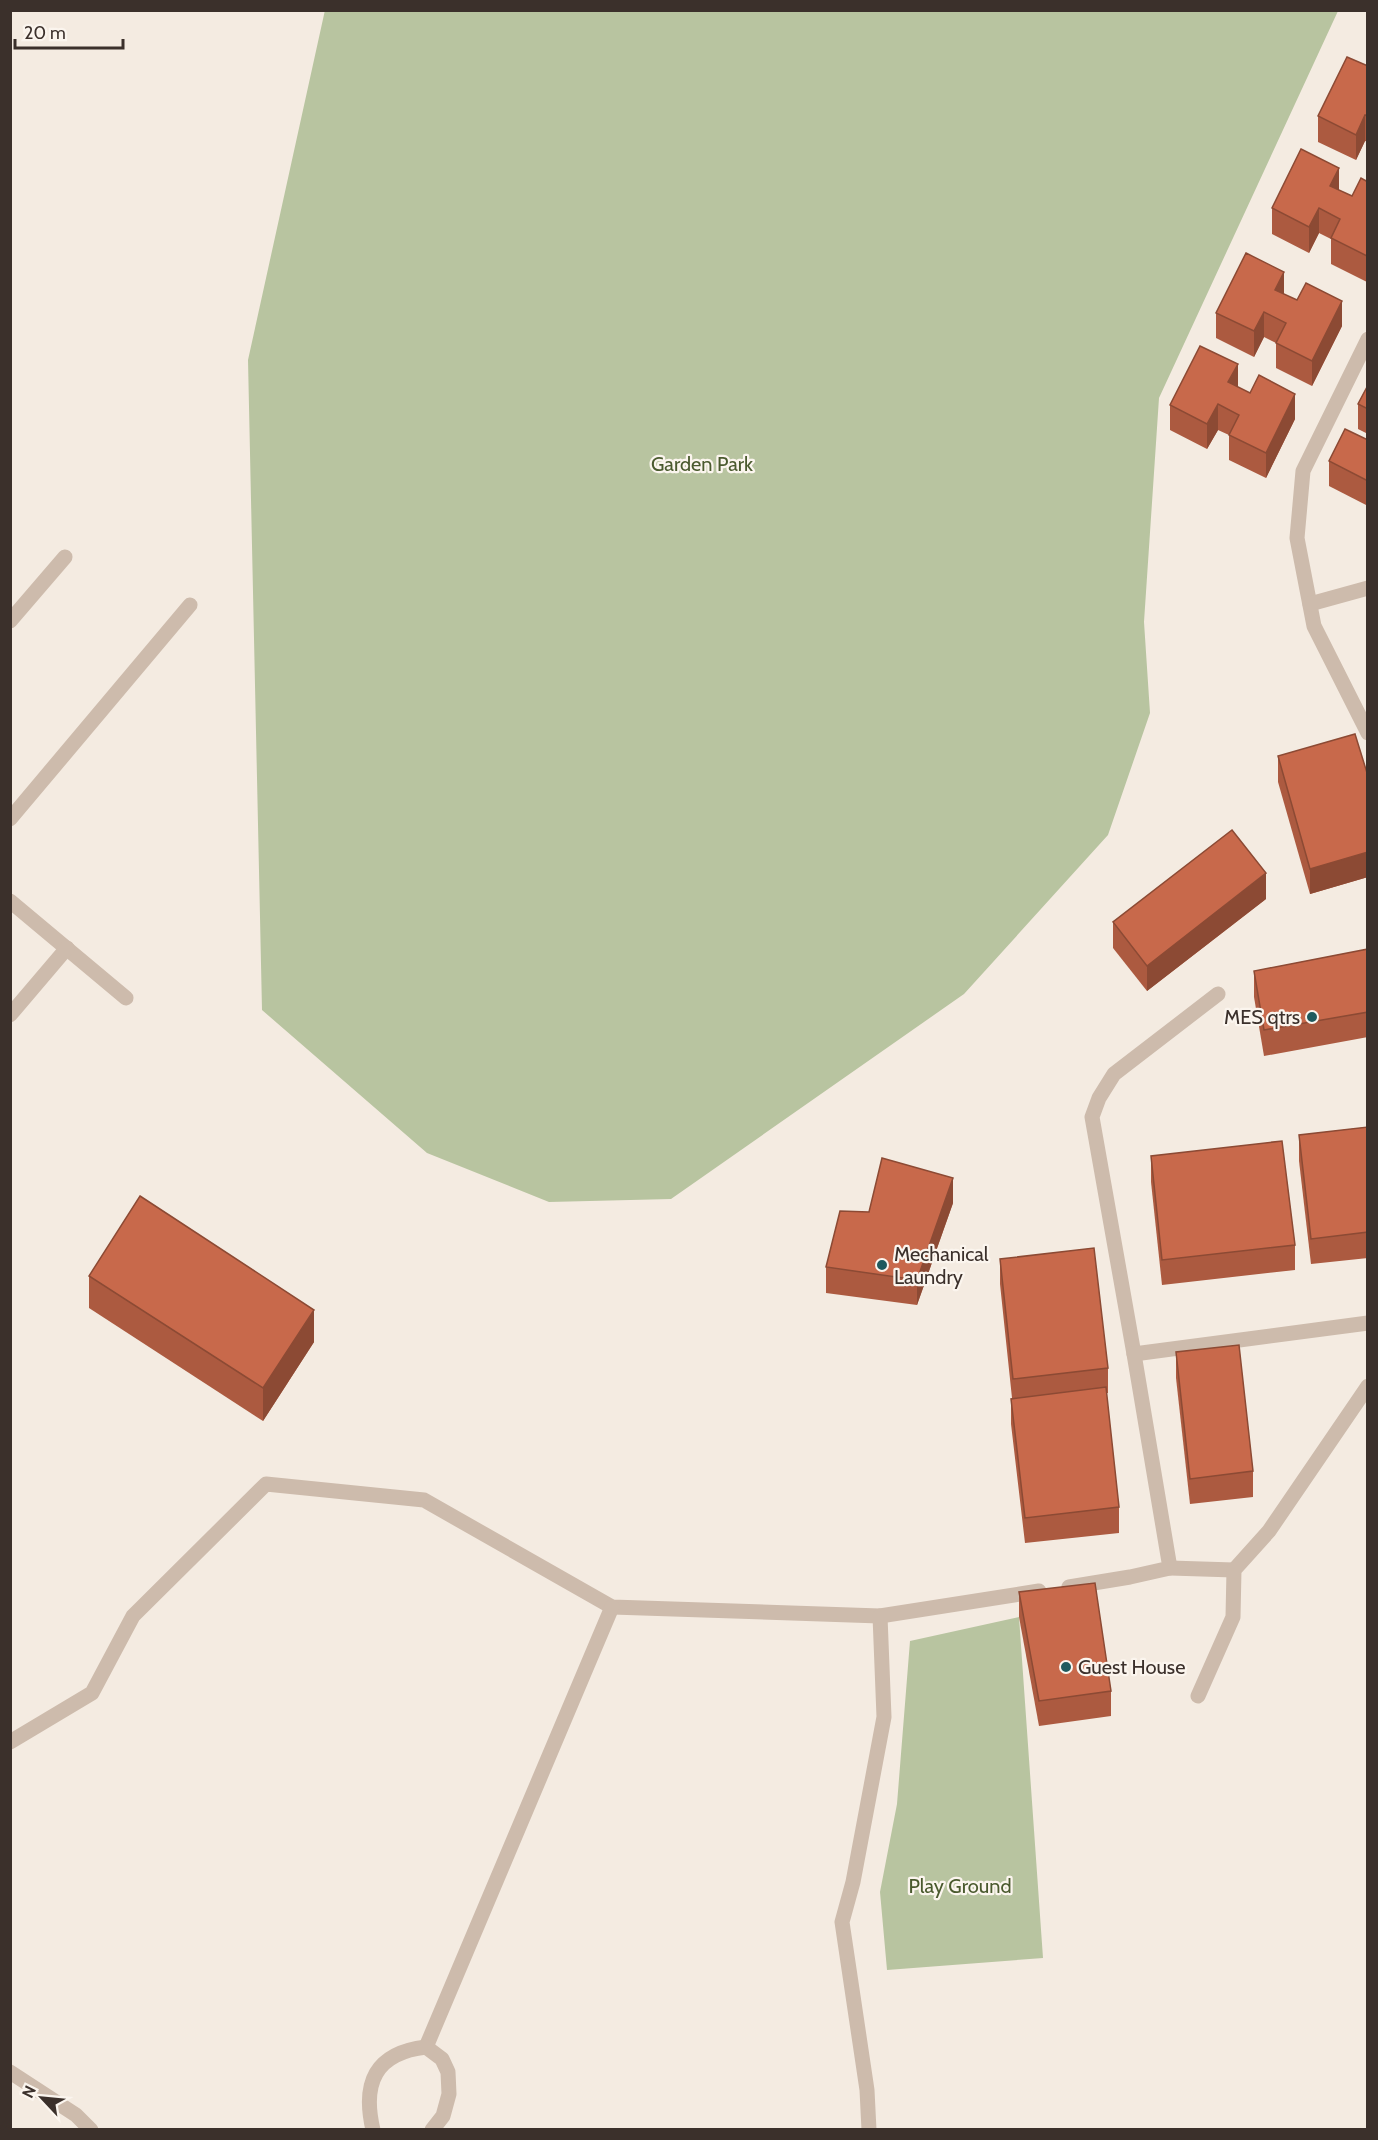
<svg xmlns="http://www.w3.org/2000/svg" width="1378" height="2140" viewBox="0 0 1378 2140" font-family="Cabin,sans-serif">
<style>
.green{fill:#b8c4a0}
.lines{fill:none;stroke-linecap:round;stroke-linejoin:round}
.service{stroke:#cdbbac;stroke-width:15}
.tertiary{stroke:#cdbbac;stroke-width:15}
.wall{fill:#ac5a40}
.shaded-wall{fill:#8c4a34}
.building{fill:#c8694b;stroke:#8c4a34;stroke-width:1.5}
.poi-dot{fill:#1f5a5e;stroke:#fbf5ee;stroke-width:2}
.labels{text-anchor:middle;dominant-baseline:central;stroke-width:4.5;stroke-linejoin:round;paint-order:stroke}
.park-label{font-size:20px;fill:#4a5a2e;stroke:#fbf5ee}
.poi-label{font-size:20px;fill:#3b302b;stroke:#fbf5ee;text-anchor:start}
</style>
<rect width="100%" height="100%" fill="#f4ebe1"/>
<!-- green -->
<g class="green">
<path d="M325,10L1338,11L1159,398L1144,622L1150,713L1108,835L964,994L671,1199L549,1202L427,1153L262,1010L248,360Z"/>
<path d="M1019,1617L1043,1958L887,1970L880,1892L897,1804L910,1641Z"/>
</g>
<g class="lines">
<!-- service -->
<g class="service">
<path d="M1368,339L1303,471L1297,538L1314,626L1368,733"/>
<path d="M1310,604L1368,588"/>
<path d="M10,621L65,557"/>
<path d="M10,819L190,605"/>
<path d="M10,901L126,998"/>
<path d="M10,1015L67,948"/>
<path d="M1134,1354L1092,1117L1099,1098L1114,1074L1218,994"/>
<path d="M1170,1568L1234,1570"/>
<path d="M1069,1587L1130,1577L1170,1568L1134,1354L1368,1323"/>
<path d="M1198,1696L1233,1617L1234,1570L1269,1531L1368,1386"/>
<path d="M10,1742L92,1693L133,1616L266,1484L424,1500L612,1607L880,1616"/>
<path d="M426,2047L612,1607"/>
<path d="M373,2130C362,2083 375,2053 426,2047L442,2059L448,2072L449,2094L443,2116L432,2130"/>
<path d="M869,2130L867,2090L842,1922L853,1882L884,1717L880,1616L1039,1591"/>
</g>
<!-- tertiary -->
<path class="tertiary" d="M10,2072L76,2115L91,2130"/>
</g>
<!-- wall -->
<g class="wall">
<path d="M1368,66V142L1365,141L1356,160L1318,142V116Z"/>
<path d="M1368,182L1367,282L1331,264V239L1319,233L1309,253L1272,234V208L1339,190L1352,196Z"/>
<path d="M1284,294L1342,326L1312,386L1276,368V343L1264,337L1254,357L1216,338V313Z"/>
<path d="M1368,385V434L1358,429V404Z"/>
<path d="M1238,387L1295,419L1266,478L1229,460V435L1218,430L1207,449L1170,430V405Z"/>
<path d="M1368,440V506L1329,486V461Z"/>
<path d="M1278,756L1368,776V877L1310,894L1278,782Z"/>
<path d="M1266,899L1147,991L1113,948V922Z"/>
<path d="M1368,949V1037L1264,1056L1254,997V971Z"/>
<path d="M1368,1127V1258L1311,1264L1299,1161V1135Z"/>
<path d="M1151,1156L1295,1245V1270L1162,1285L1151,1182Z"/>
<path d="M953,1203L917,1305L826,1293V1267L869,1212Z"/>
<path d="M1000,1259L1108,1368V1393H1106L1119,1507V1533L1025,1543L1011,1424V1399L1012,1398L1000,1284Z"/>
<path d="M89,1276L314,1342L263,1421L89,1308Z"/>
<path d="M1176,1352L1253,1471V1497L1190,1504L1176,1378Z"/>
<path d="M1019,1592L1111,1691V1716L1039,1726L1019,1617Z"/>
</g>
<!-- shaded-wall -->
<g class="shaded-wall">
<path d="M1365,115V141L1356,160V135Z"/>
<path d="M1339,168V193L1330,186Z"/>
<path d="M1319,208V233L1309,253V227Z"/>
<path d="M1284,272V297L1275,290Z"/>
<path d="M1342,301V326L1312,386V361Z"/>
<path d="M1264,312V337L1254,357V331Z"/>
<path d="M1238,364V390L1228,382Z"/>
<path d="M1295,394V419L1266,478V453Z"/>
<path d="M1218,404V430L1207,449V424Z"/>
<path d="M1368,852V877L1310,894V869Z"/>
<path d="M1266,873V899L1147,991V966Z"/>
<path d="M953,1178V1203L917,1305V1280Z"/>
<path d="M314,1310V1342L263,1421V1388Z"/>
</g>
<!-- building -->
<g class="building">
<path d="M1347,57L1368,66V116L1365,115L1356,135L1318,116Z"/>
<path d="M1301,149L1339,168L1330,186L1352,196L1361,178L1368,182L1367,256L1331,238L1340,219L1319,208L1309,227L1272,208Z"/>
<path d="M1246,253L1284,272L1275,290L1297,300L1306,283L1342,301L1312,361L1276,343L1286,323L1264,312L1254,331L1216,313Z"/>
<path d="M1200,346L1238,364L1228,382L1250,393L1259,375L1295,394L1266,453L1229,435L1239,415L1218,404L1207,424L1170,405Z"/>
<path d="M1368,385V409L1358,404Z"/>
<path d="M1345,429L1368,440V481L1329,461Z"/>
<path d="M1355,734L1368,776V852L1310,869L1278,756Z"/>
<path d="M1232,830L1266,873L1147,966L1113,922Z"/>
<path d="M1368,949V1012L1264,1030L1254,971Z"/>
<path d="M1368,1127V1232L1311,1239L1299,1135Z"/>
<path d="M1282,1141L1295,1245L1162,1260L1151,1156Z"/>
<path d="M882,1158L953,1178L917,1280L826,1267L840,1211L869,1212Z"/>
<path d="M140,1196L314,1310L263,1388L89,1276Z"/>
<path d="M1094,1248L1108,1368L1013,1379L1000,1259Z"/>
<path d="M1239,1345L1253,1471L1190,1479L1176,1352Z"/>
<path d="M1106,1387L1119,1507L1025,1518L1011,1399Z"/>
<path d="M1095,1583L1111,1691L1039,1701L1019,1592Z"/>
</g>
<!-- markers -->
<g class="poi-dot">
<circle cx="1312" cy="1017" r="6"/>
<circle cx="882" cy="1265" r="6"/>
<circle cx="1066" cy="1667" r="6"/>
</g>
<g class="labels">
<!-- park labels -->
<g class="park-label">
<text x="702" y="464">Garden Park</text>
<text x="960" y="1886">Play Ground</text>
</g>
<!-- poi labels -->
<g class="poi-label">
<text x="1300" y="1017" text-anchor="end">MES qtrs</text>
<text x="894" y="1254">Mechanical<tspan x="894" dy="23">Laundry</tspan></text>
<text x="1078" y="1667">Guest House</text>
</g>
</g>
<!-- border -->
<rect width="1378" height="2140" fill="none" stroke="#3b302b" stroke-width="24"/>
<!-- north arrow -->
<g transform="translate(42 2098) rotate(296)" stroke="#fbf5ee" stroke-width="4.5" paint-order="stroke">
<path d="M0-4.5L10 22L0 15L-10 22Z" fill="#3b302b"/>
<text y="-9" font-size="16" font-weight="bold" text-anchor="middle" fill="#3b302b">N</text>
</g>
<!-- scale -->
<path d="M15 39v9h108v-9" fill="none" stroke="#3b302b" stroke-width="3"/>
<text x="24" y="39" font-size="18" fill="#3b302b" stroke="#fbf5ee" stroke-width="4.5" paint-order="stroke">20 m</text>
</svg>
